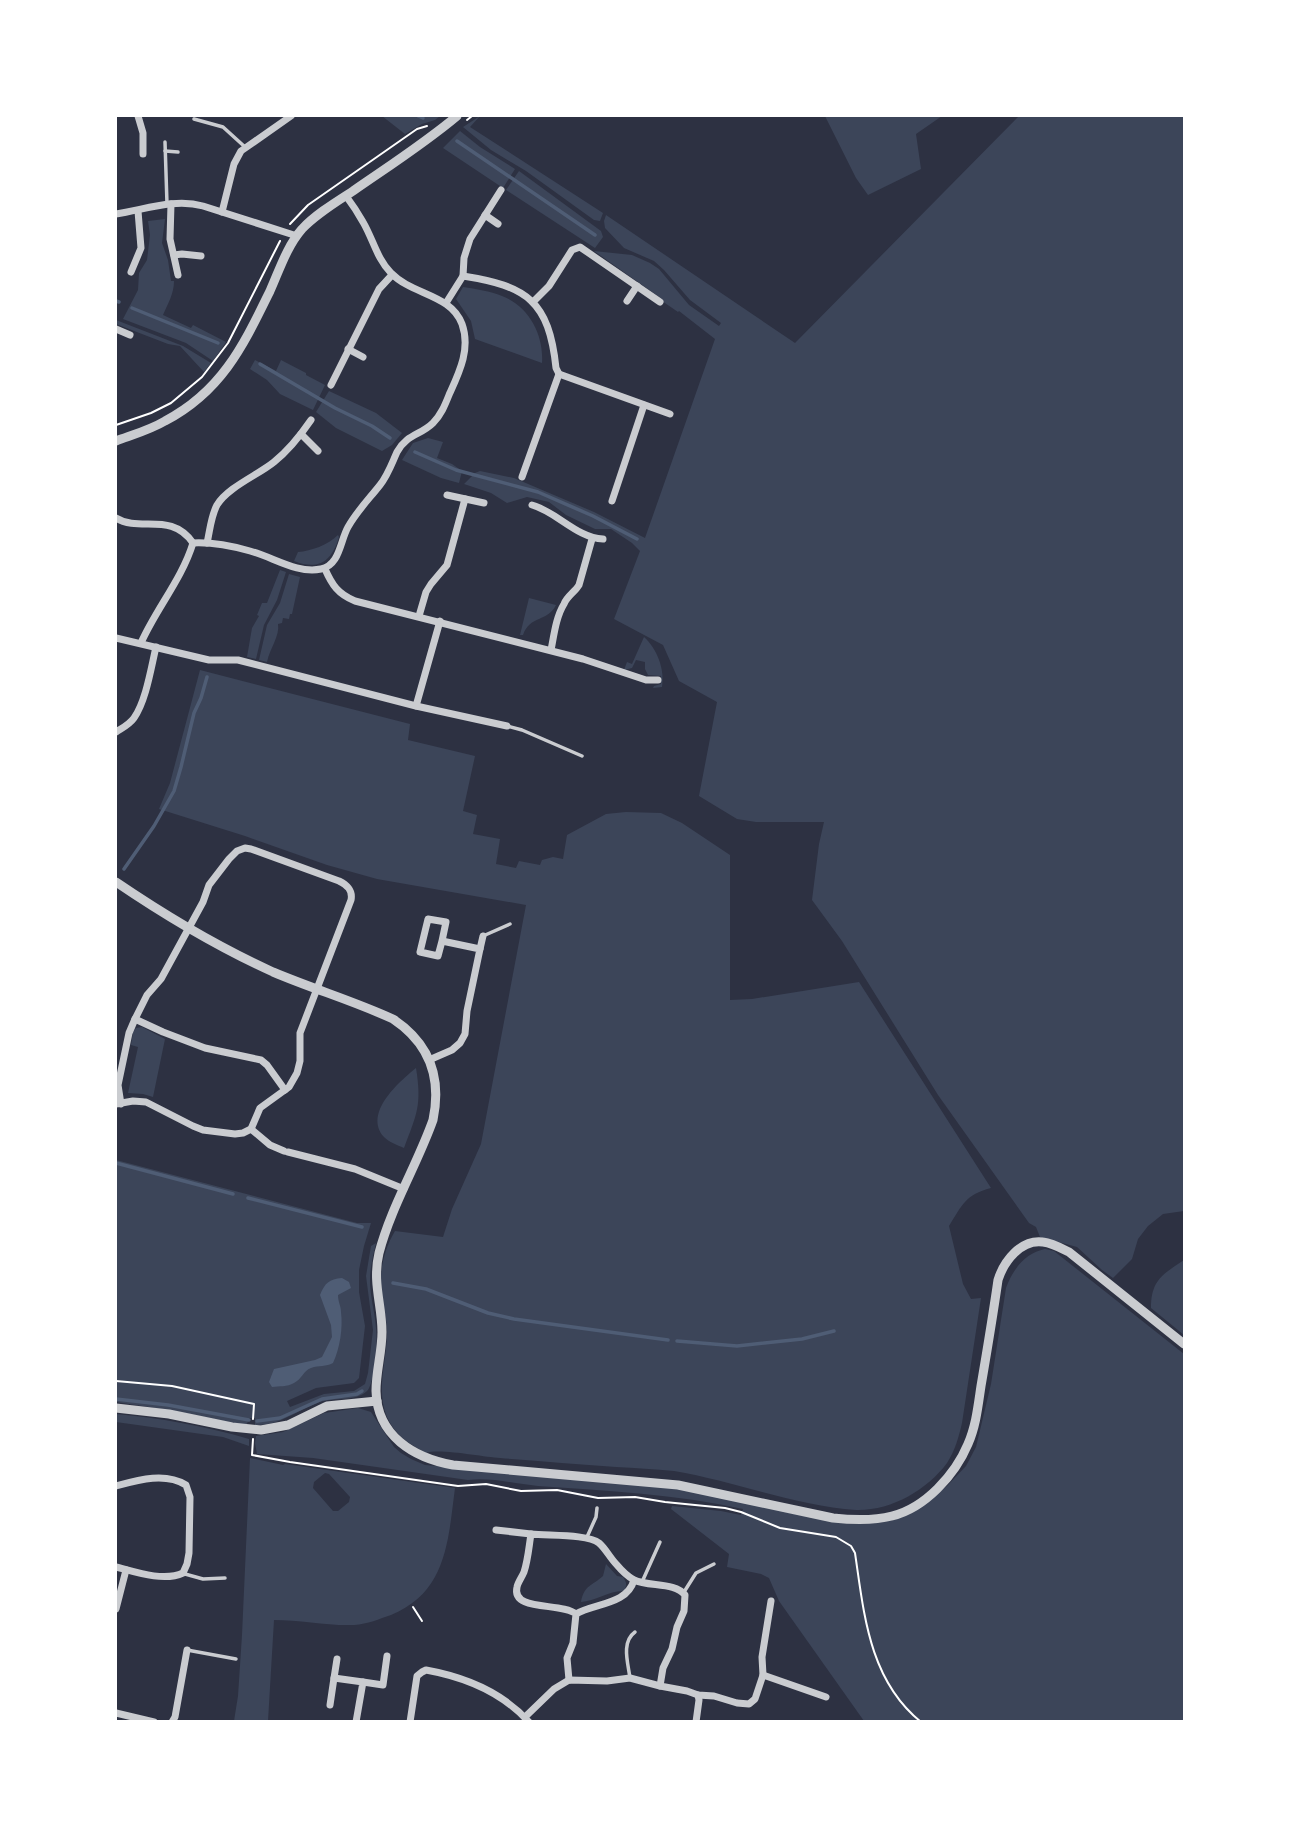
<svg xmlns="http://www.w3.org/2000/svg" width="1300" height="1837" viewBox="0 0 1300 1837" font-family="'Exo 2',sans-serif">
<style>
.green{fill:#3c4559;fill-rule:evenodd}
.water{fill:#4f5d75}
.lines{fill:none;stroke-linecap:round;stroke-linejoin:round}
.stream{stroke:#4f5d75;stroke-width:3.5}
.path{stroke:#fff;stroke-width:2}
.service{stroke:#caccd0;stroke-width:3.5}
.minor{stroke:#caccd0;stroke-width:7}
.tertiary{stroke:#caccd0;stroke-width:9}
</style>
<rect width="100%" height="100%" fill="#2d3142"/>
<!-- green -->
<g class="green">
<path d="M382,116H440L435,120L422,124L405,134Z"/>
<path d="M480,116L470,127L603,213L600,221L594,220L526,171L491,150L463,127Z"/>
<path d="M825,116H942L916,134L921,169L868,195L856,178Z"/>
<path d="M1019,116H1184V1211L1163,1214L1148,1226L1138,1239L1132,1259L1113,1278L1102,1270L1077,1247L1040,1237L1036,1227L1029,1223L938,1095L842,941L812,900L819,844L824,822H756L737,819L699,796L717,702L679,681L663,645L614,619L640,551L632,543L611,529H595L566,515L549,502L527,497L507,503L491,493L464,484L475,473L480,471L514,478L594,512L645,538L715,339L679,311L678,312L662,301V299L594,251L632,255L650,263L659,269L689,305L719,326L721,323L690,300L664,270L654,261L624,248L605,228L604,221L606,215L795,343Z"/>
<path d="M460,131L480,147L515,169L503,188L443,148Z"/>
<path d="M519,171L601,231L603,237L595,248L506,190Z"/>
<path d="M165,219L162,243L168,260L171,281H174C174,294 168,303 163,315L191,328L193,325L226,342L213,361L186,343L123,319L138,290L139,273L147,260L150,235L148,221Z"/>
<path d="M463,287C476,289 490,291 502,296C529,306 544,335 542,363L475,339L471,321L456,299Z"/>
<path d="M116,320L183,346L211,363L204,372L180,346L168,344L116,324Z"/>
<path d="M255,360L276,371L281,360L306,373V375L325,385L313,410L280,394L267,380L250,369Z"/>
<path d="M329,391L376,413L402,433L392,445L382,451L336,428L316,412Z"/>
<path d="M428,438L443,442L437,458L452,464L462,471L459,483L441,478L402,460L413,443Z"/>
<path d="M338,535L339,537C332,561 319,571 294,561L298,552C311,551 328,545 338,535Z"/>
<path d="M280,570L286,572L277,600L264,625L256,659L247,657L252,628L259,616L257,615L262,603H267Z"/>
<path d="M289,574L300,577L292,614H290L289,619L283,618L282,623L278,624C280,636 270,648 267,662L259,660L267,625L280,603Z"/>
<path d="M529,598L556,605C548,622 530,615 523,635H520Z"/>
<path d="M644,637C657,649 665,669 662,687L653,688L654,686L661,684V676L648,675L645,669V662L636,660L632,668L624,670L627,662L632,664Z"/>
<path d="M200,670L410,724L408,740L475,756L463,811L477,815L473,834L500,839L496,864L516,868L519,861L540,865L542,860L553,857L563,859L567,835L606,814L626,812L661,813L682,823L730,855V1000L752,999L859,982L991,1188C965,1195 963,1204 949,1226L963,1284L971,1299L981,1298L962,1423C959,1436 955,1451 947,1463C927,1490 891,1511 856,1510C796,1506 734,1481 674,1471C655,1469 635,1468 616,1467C577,1464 538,1461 500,1458C483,1457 439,1448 426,1453C409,1444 395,1435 387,1417C376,1390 386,1364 387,1336C388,1322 383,1308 381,1293C379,1272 384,1249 395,1231L443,1237L452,1209L481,1144L526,905L377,879L327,865L245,836L159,809L170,783Z"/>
<path d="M142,1027L165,1039L153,1097L143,1094L128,1093L138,1047L131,1045L133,1032L136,1028Z"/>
<path d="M416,1068C422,1105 417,1114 404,1148C397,1145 389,1142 384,1137C363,1113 399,1082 416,1068Z"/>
<path d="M116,1160L357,1223H371L364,1246L359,1270V1292L365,1326L359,1378L354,1383L316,1388L287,1401L290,1407L324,1394L354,1391L365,1384L368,1373L373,1330L366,1276L371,1246L376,1243C373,1256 370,1268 370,1280C370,1297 375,1312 376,1328C378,1340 375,1383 367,1391C355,1402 334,1397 320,1402C298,1409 281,1426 255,1425V1418H249L247,1424H238L175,1411L116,1402Z"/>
<path d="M1045,1249L1054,1251L1184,1354V1721H864L779,1601L769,1578L761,1574L727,1567L729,1554L671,1509L672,1506L721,1511L741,1515L743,1509C676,1494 607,1491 538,1486C515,1484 491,1477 468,1480L313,1458L257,1454L255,1443L256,1436L283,1432L324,1413L358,1408L371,1412L394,1447L401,1453L411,1459L425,1465L680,1487L799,1515L837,1522L856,1524L883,1522L899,1518L916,1509L947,1486L966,1466L976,1447L991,1384L1006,1288C1013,1269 1025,1253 1045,1249Z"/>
<path d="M1184,1260V1335L1151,1308C1151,1280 1163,1274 1184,1260Z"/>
<path d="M116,1414C161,1418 205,1426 249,1439V1446L223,1437L116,1422Z"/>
<path d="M250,1458L283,1465L285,1464L455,1488C448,1541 447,1592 391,1615C379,1619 368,1624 354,1625C328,1626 300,1620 274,1620L268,1721H234L238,1696L242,1635ZM325,1473L329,1474L350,1497L349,1502L338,1511H333L313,1488L314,1482Z"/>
<path d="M606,1564L617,1576L623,1577C627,1583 627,1585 624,1591C611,1590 595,1601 581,1602C584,1585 592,1586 603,1576Z"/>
</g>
<!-- water -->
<path class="water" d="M342,1278L349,1282L351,1288L338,1295C338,1302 341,1306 341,1312C343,1328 340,1348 333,1363C326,1367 319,1365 311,1368C303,1371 302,1379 294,1383C287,1387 279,1386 272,1387L269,1382L274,1369L315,1360L322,1357L332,1337L331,1325L320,1295C325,1283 329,1279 342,1278Z"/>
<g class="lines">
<!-- stream -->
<g class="stream">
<path d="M418,116L423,118"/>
<path d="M457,141L595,235"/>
<path d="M116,301L119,302"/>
<path d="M132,308L218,343"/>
<path d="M260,364L335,408L372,426L390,438"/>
<path d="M415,452L456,470L538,492L593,516L637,539"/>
<path d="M124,869L154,826L174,791L181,767L194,713L201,698L207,677"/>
<path d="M116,1163L233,1194"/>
<path d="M248,1198L362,1227"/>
<path d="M393,1283L426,1289L488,1313L514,1319L668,1340"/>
<path d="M677,1341L737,1346L802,1339L834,1331"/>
<path d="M116,1399L168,1405L249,1420"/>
<path d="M257,1421L280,1418L322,1399L357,1394L362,1391"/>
</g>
<!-- path -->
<g class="path">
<path d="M467,120L472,116"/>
<path d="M290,224L308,205L417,129L427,126"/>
<path d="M116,425L151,413L171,403L202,377L228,343L280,241"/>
<path d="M116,1381L172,1386L254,1404L253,1419"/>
<path d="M253,1439L252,1455L290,1462L458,1486L486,1484L521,1491L557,1490L598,1498L635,1497L665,1502L725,1508L741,1512L780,1528L836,1537L851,1546L855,1553C864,1614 869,1680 921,1722"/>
<path d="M413,1607L422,1621"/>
</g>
<!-- service -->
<g class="service">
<path d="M194,119L223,127L245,147"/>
<path d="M165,142L167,204"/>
<path d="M165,151L178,152"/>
<path d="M507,726L522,730L582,756"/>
<path d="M483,936L510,924"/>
<path d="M587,1537L596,1517L597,1508"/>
<path d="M185,1574L203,1579L225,1578"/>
<path d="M642,1582L660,1542"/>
<path d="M684,1592L696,1573L714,1564"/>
<path d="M187,1650L236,1659"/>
<path d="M630,1678C628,1663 621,1642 635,1632"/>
</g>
<!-- minor -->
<g class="minor">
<path d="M138,116L143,133V154"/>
<path d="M171,204L170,239L178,275"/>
<path d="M222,212L234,164L241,151L291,116"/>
<path d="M116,214C144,210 174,198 203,206L297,236"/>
<path d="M485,215L498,224"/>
<path d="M174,255L182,254L201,256"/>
<path d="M131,272L141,248L138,211"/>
<path d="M463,276C527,286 549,301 556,368L559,374L670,414"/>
<path d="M627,301L637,286"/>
<path d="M533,302L549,286L572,250L580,247L660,302"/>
<path d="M446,303L463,276L464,258L470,239L501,190"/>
<path d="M116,329L130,335"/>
<path d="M348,349L363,357"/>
<path d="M331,385L379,289L392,275"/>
<path d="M301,434L318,451"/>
<path d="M522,477L559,374"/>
<path d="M447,495L484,503"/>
<path d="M612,501L644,405"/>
<path d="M532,505C557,512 577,538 603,539"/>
<path d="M116,518C140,533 171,511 193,543C182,579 156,609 141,643"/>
<path d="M193,543C212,542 232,546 250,551C273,557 297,574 321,569C340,565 340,541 348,527C357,511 369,499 380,485C388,475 392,463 397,452C407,434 421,435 433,423C441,415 445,405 449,395C459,373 471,349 462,324C451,294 412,295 391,273C377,259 373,239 363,222C358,213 352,204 346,196"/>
<path d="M207,543C210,530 211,516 217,505C228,487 258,475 274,462C289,450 300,436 311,420"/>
<path d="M325,569C332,585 338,594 355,601L583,659L646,680H658"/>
<path d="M419,616L426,592L431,584L447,565L465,499"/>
<path d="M116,638L209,660H238L416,706L507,726"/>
<path d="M551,650C554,635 556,617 564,604C567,596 575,592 579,585L592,539"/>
<path d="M416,706L440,621"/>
<path d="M116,732C122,728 129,725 134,718C146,701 151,668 156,647"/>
<path d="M480,949L483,936"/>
<path d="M135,1019L163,1032L205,1048L261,1060L267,1065L285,1090"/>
<path d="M429,1060L452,1050L460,1043L465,1034L467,1011L480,949L442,941L438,956L420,952L428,919L446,922L442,941"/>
<path d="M116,1104L133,1101L146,1102L193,1126L203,1130L235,1134L243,1133L251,1129L260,1108L289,1087L297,1073L300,1061V1033L351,900C353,890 347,885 339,881L251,849L245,848L237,851L229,859L209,885L203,902L161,979L147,995L135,1019L129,1033L118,1085L121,1104"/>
<path d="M251,1129L270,1145L284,1151"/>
<path d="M288,1152L355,1169L404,1189"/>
<path d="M116,1486C138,1480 165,1472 186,1485L190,1497L189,1553L187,1564L183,1573C164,1582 135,1572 116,1567"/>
<path d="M496,1530L531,1534"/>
<path d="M634,1580C649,1587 675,1582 685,1595L684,1611L677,1627L672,1649L663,1668L660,1686L687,1691L698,1695L714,1696L737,1703L749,1704L755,1699L763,1675L826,1697"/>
<path d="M116,1609L126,1570"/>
<path d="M763,1675L762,1657L771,1601"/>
<path d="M334,1678L337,1659"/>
<path d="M569,1680L567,1658L573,1643L576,1614C562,1602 511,1612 517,1587C518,1582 522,1577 524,1572C528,1560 529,1546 531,1534C548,1536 588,1534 599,1543C606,1549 610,1558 617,1565C622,1571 627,1576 634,1580C627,1605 595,1603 576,1614"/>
<path d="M363,1682L383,1685L387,1656"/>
<path d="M330,1705L334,1678L363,1682L356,1722"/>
<path d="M116,1713L154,1722"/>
<path d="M525,1717L554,1689L569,1680L607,1681L630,1678L660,1686"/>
<path d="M172,1722L175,1717L187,1650"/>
<path d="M410,1722L417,1676L422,1672L426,1670C465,1677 502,1692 529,1722"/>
<path d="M696,1722L699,1700L698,1695"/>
</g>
<!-- tertiary -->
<g class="tertiary">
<path d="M116,441C132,435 150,430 165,421C222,391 243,346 270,291C279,271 287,246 302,229C316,214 336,202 353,191C389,166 425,143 457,116"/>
<path d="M116,882C166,916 218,947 273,972C313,989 354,1001 393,1019C429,1043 442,1077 433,1120C417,1165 391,1207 379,1253C372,1283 382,1304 382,1332C382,1352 376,1371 376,1391C377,1436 414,1458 453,1465L678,1485L833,1518C852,1520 873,1521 892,1516C925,1508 955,1475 968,1444C976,1426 978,1406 981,1386C987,1351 993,1315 998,1280C1004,1261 1021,1239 1043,1242C1052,1243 1061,1248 1069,1252L1184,1344"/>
<path d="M116,1408L169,1414L232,1427L261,1430L288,1425L327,1406L377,1401"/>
</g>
</g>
<!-- border -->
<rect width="1300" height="1837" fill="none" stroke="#ffffff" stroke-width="234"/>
</svg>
